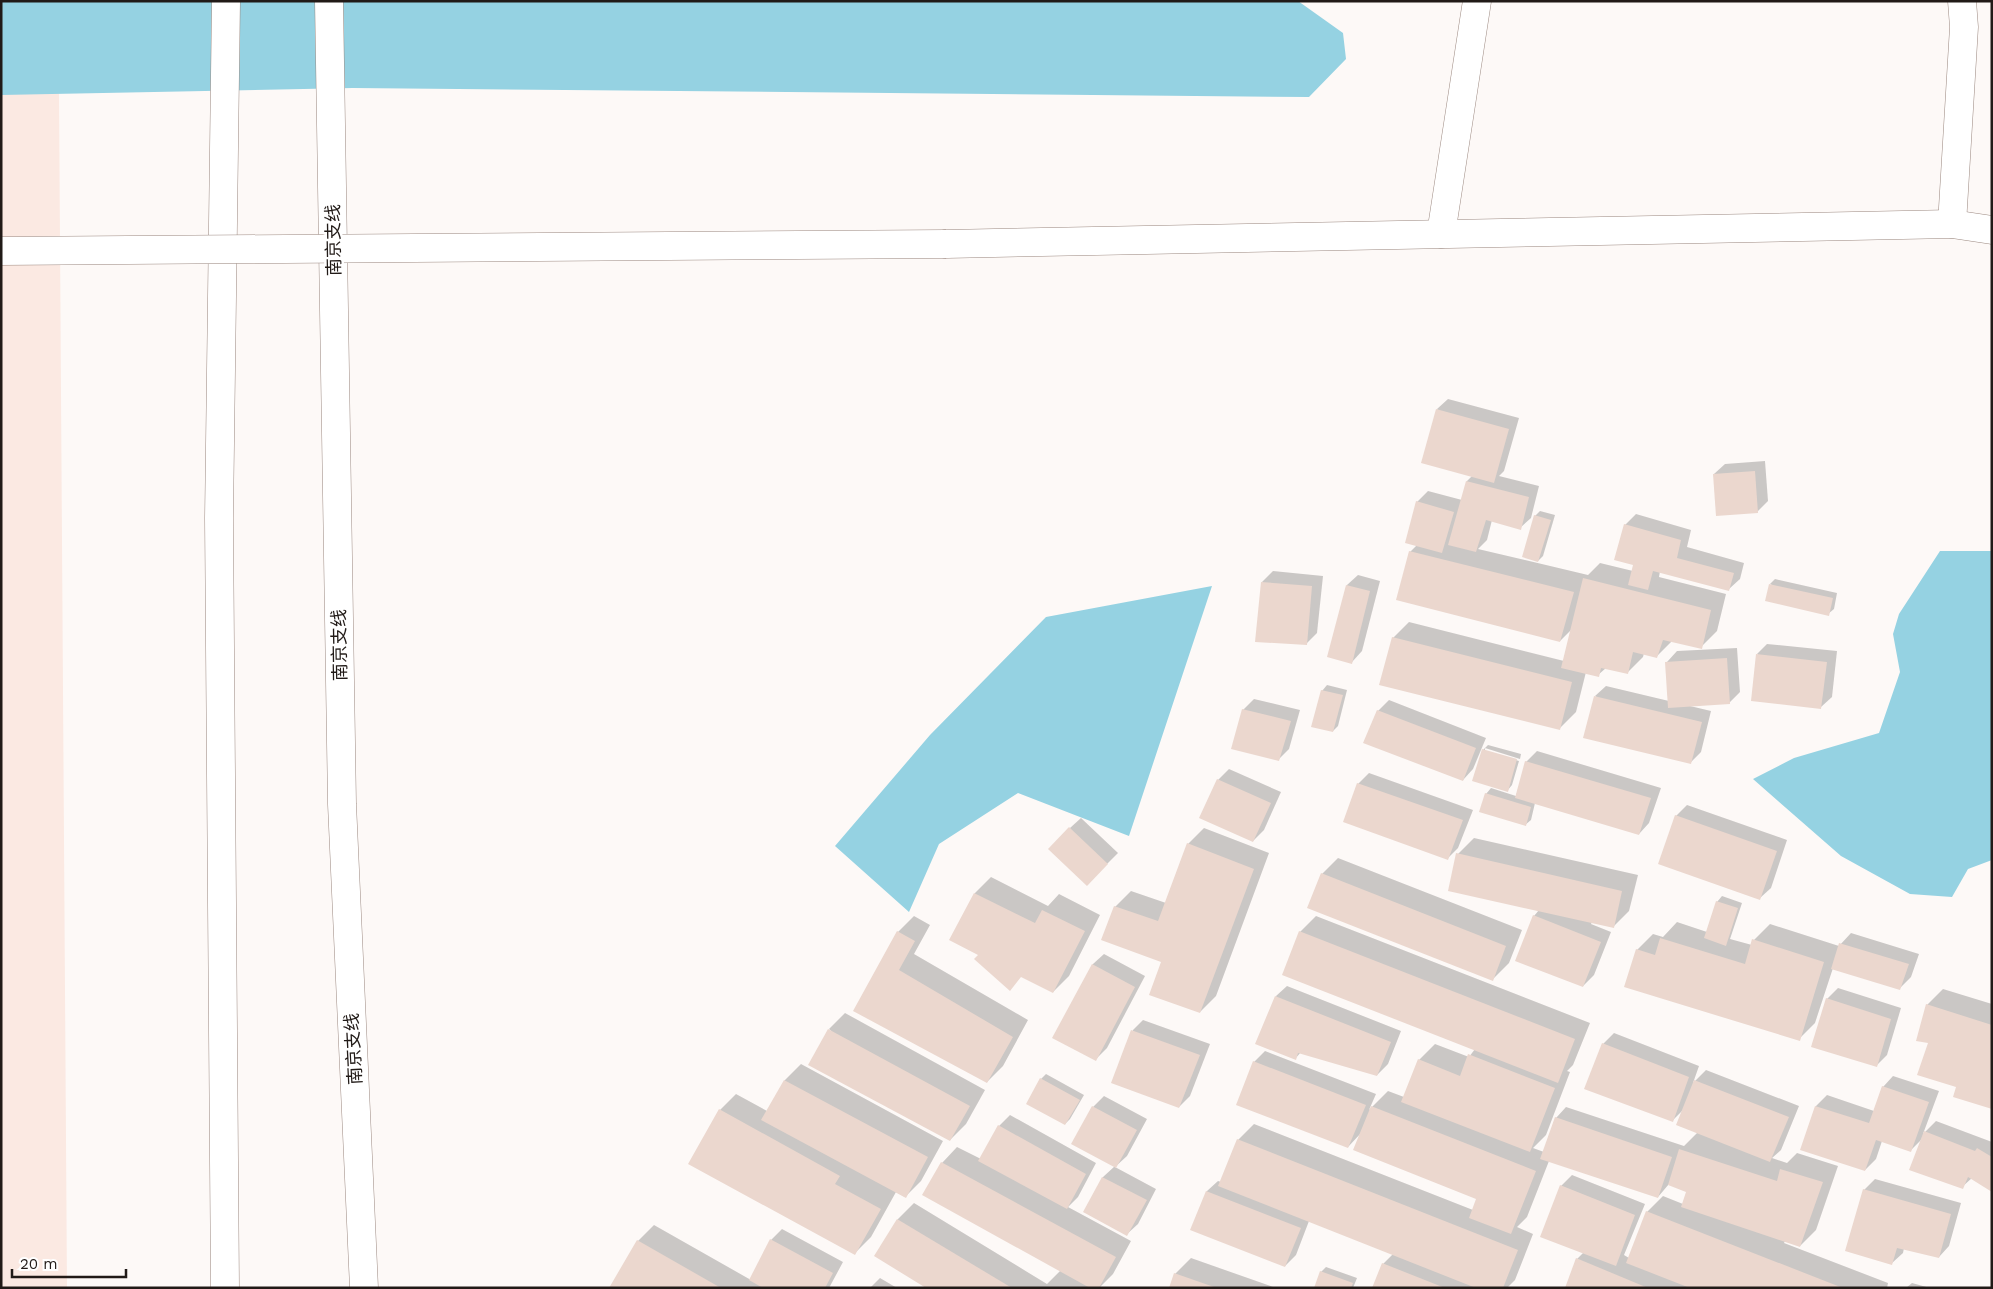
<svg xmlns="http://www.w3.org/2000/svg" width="1993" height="1289" viewBox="0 0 1993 1289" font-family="'Work Sans','Noto Sans SC',sans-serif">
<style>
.built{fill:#fbe9e2}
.water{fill:#95d2e2}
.shadow{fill:#0003}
.building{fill:#ebd7ce}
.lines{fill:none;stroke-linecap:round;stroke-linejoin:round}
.minor-casing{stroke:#9c8981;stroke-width:29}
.highway-casing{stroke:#9c8981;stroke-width:29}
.minor{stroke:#fff;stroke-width:28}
.highway{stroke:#fff;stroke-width:28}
.minor-bridge-casing{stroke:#9c8981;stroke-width:29;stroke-linecap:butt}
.minor-bridge{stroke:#fff;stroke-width:28}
.labels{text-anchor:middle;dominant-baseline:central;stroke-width:5;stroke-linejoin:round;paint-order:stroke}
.street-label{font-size:18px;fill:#211a17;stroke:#fff}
</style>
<rect width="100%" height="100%" fill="#fdf9f7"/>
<!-- built -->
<path class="built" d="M1,90L59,92L67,1288H1Z"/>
<!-- water -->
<g class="water">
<path d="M1,1H1298L1343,33L1346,59L1309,97L353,88L1,95Z"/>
<path d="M1940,551H1992V860L1968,869L1952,897L1910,894L1841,856L1753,779L1794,758L1879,733L1900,672L1893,634L1899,614Z"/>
<path d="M1212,586L1129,836L1018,793L939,844L909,912L835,846L930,735L1046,617Z"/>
</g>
<!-- shadow -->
<g class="shadow">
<path d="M1448,399L1519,418L1504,471L1499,476L1539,486L1531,518L1520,528L1492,520L1487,540L1478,549L1588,575L1600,563L1633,571L1635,565L1625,525L1636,514L1691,530L1687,547L1744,563L1740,579L1729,589L1660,571L1659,577L1726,594L1717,631L1701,647L1672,641L1657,656L1644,653L1643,657L1627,673L1606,668L1598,675L1586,672L1576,712L1560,728L1393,638L1409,622L1564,661L1572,629L1560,641L1410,552L1417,545V502L1428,491L1462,500L1467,481L1472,476L1437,409Z"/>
<path d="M1765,461L1768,501L1757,512L1714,474L1725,464Z"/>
<path d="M1540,511L1555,515L1543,556L1538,561L1535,516Z"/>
<path d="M1273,571L1323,576L1317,633L1307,643L1262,582Z"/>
<path d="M1358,575L1380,581L1362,651L1352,662L1347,585Z"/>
<path d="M1775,579L1837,593L1834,609L1828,614L1770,584Z"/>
<path d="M1767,644L1837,651L1832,697L1821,707L1757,654Z"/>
<path d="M1737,648L1740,692L1729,703L1690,706L1711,711L1701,752L1690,763L1595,696L1606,686L1669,701L1667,662L1677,651Z"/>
<path d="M1327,685L1347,690L1338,726L1333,731L1322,691Z"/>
<path d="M1254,699L1300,710L1289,749L1278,760L1243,710Z"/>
<path d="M1389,700L1486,738L1473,769L1463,780L1378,711Z"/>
<path d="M1488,745L1521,754L1520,759L1485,748V751L1519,761L1512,785L1507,791L1483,750Z"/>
<path d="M1537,751L1661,788L1649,823L1639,834L1535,803L1531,820L1525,825L1486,794L1491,788L1516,796L1526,762Z"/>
<path d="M1229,769L1281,792L1264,830L1253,841L1218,780Z"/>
<path d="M1369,773L1473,810L1458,848L1448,858L1358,784Z"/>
<path d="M1687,805L1787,840L1771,888L1760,898L1676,816Z"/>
<path d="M1081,818L1118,853L1087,884L1070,828Z"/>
<path d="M1204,828L1269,853L1216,996L1200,1012L1163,961L1115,907L1131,891L1166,903L1188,844Z"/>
<path d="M1474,838L1638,875L1629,911L1613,927L1592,922L1591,924L1611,932L1594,975L1583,986L1534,916L1539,910L1458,854Z"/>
<path d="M1338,858L1522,930L1509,963L1493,979L1322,874Z"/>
<path d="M991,877L1048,906L1059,894L1100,915L1069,976L1053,992L951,939L975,893Z"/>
<path d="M1722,896L1742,903L1730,939L1752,945L1754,940L1770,924L1839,946L1851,933L1919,954L1911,977L1900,988L1833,968L1815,1023L1799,1039L1637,950L1653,934L1663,937L1677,922L1707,932L1717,902Z"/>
<path d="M914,916L930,925L914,954L1028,1020L1003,1066L987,1082L855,1010L898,932Z"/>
<path d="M1316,916L1590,1023L1573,1065L1567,1071L1570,1072L1546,1135L1533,1148L1544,1152L1556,1118L1566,1107L1684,1146L1698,1132L1684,1109L1672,1121L1603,1044L1614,1033L1699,1066L1693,1083L1706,1070L1799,1106L1781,1150L1772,1158L1787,1163L1797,1153L1838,1166L1816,1230L1800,1246L1785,1241L1784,1243L1888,1283L1887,1288H1566L1577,1259L1584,1252L1561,1186L1572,1175L1645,1204L1624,1255L1629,1258L1647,1212L1663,1196L1683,1204L1687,1191L1669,1184L1658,1197L1549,1161L1527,1217L1517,1227L1533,1234L1515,1280L1507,1288H1373L1383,1264L1393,1254L1309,1221L1296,1255L1285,1266L1192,1229L1207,1191L1218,1181L1221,1182L1238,1140L1254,1124L1473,1210L1478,1198L1362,1132L1348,1147L1254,1062L1265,1051L1376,1094L1369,1110L1388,1091L1404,1097L1419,1060L1435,1044L1469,1057L1475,1049L1300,932Z"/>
<path d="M1104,954L1145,976L1107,1048L1096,1059L1054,1037L1093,964Z"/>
<path d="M1287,986L1401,1031L1388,1064L1377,1075L1301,1052L1295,1059L1276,996Z"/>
<path d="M1838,988L1901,1008L1887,1055L1876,1066L1827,999Z"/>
<path d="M1943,989L1992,1004V1107L1957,1086L1929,1043L1927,1005Z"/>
<path d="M845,1013L985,1090L966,1124L950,1140L829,1029Z"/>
<path d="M1143,1020L1210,1044L1190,1096L1179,1107L1113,1083L1133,1030Z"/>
<path d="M801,1064L943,1141L921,1181L905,1197L896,1192L871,1237L855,1253L720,1110L736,1094L767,1111L785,1080Z"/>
<path d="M1046,1074L1084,1095L1070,1119L1065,1124L1041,1079Z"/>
<path d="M1893,1076L1939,1091L1923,1134L1936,1121L1992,1142V1191L1972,1178L1962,1187L1923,1138L1911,1150L1882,1141L1876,1159L1865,1170L1802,1149L1816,1106L1827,1095L1874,1111L1883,1087Z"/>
<path d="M1104,1096L1147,1119L1127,1156L1115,1167L1156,1189L1138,1224L1127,1234L1085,1211L1103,1177L1115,1166L1093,1107Z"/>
<path d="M1010,1115L1096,1163L1078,1197L1068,1207L1131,1241L1113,1274L1099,1288H928L876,1256L898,1219L914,1203L1047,1284L1061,1270L942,1163L957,1147L981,1159L999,1126Z"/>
<path d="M1875,1179L1961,1203L1949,1246L1939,1257L1904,1248L1903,1253L1892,1263L1864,1190Z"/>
<path d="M654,1225L751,1280L771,1240L782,1229L843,1262L829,1288H611L638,1241Z"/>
<path d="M1191,1258L1276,1288H1170L1175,1274Z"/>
<path d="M1326,1267L1357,1278L1353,1288H1315L1321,1272Z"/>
<path d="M880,1278L897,1288H870Z"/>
<path d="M1912,1283L1930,1288H1906Z"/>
</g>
<!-- building -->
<g class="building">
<path d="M1436,409L1509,429L1494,483L1421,463Z"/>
<path d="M1755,471L1758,513L1716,516L1713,474Z"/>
<path d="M1466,481L1529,497L1521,530L1486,520L1476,552L1448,545Z"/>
<path d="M1416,501L1454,512L1442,553L1405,543Z"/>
<path d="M1534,515L1551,520L1538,562L1522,557Z"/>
<path d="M1624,524L1681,540L1677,558L1734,573L1729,591L1653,571L1648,590L1628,585L1633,565L1614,560Z"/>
<path d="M1409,551L1574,592L1560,642L1396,600Z"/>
<path d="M1583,578L1711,610L1702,649L1663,640L1657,658L1633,652L1628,674L1601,668L1599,677L1561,668Z"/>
<path d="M1261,582L1312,586L1307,645L1255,642Z"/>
<path d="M1769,584L1833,598L1829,616L1765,601Z"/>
<path d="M1346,585L1370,591L1352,664L1327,657Z"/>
<path d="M1392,637L1572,682L1560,730L1379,685Z"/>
<path d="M1756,654L1827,662L1821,709L1751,701Z"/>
<path d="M1727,658L1730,704L1668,708L1665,662Z"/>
<path d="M1321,690L1343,695L1333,732L1311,727Z"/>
<path d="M1594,696L1702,722L1691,764L1583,738Z"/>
<path d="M1242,709L1291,721L1279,761L1231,749Z"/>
<path d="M1377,710L1476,748L1463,781L1363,743Z"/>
<path d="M1482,749L1517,759L1508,792L1472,781Z"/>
<path d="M1525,761L1651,798L1639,835L1515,798Z"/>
<path d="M1217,779L1271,803L1253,842L1199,818Z"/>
<path d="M1357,783L1463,820L1448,860L1343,822Z"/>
<path d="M1485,793L1531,807L1526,826L1479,812Z"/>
<path d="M1675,815L1777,851L1760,900L1658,864Z"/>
<path d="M1069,827L1108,864L1087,886L1048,849Z"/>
<path d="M1187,843L1254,869L1200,1013L1149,995L1161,962L1101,940L1114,906L1158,921Z"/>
<path d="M1456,853L1622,891L1614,928L1448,891Z"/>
<path d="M1321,873L1506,946L1493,981L1307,908Z"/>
<path d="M974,893L1035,923L1042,910L1085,931L1053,993L1021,977L1010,991L974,959L978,955L949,940Z"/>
<path d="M1716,901L1738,908L1726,946L1704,938Z"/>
<path d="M1533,915L1601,942L1583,987L1515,961Z"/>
<path d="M897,931L915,941L899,970L1013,1037L987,1083L853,1011Z"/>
<path d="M1299,931L1575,1039L1558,1083L1282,975Z"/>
<path d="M1660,938L1745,964L1752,939L1824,962L1800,1041L1624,987L1636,949L1655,955Z"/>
<path d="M1839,943L1909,964L1900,990L1831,969Z"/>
<path d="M1092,964L1135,987L1096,1061L1052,1038Z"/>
<path d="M1275,996L1391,1042L1377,1076L1298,1053L1296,1060L1255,1044Z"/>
<path d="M1826,998L1891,1019L1877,1067L1811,1047Z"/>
<path d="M1926,1004L1992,1025V1109L1953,1097L1956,1087L1917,1075L1928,1043L1916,1041Z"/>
<path d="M828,1029L970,1106L950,1141L808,1065Z"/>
<path d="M1131,1030L1200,1055L1179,1108L1111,1083Z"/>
<path d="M1602,1043L1689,1077L1673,1122L1584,1089Z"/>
<path d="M1468,1054L1555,1088L1530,1152L1401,1102L1418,1059L1460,1076Z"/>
<path d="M1253,1061L1366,1105L1348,1148L1236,1105Z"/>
<path d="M1040,1078L1080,1100L1065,1125L1026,1104Z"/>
<path d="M784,1080L928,1157L906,1198L761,1120Z"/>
<path d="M1694,1080L1789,1117L1770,1162L1676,1125Z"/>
<path d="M1882,1086L1929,1102L1911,1152L1876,1140L1865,1171L1800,1150L1815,1106L1869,1123Z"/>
<path d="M1092,1106L1137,1130L1116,1168L1071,1144Z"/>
<path d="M1371,1106L1536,1171L1511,1234L1469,1218L1476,1199L1353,1150Z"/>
<path d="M719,1109L840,1176L835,1184L881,1209L855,1255L688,1164Z"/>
<path d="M1555,1117L1672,1157L1658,1198L1540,1159Z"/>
<path d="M998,1125L1086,1174L1067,1209L978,1161Z"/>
<path d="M1924,1131L1975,1151L1977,1148L1992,1157V1192L1968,1177L1963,1189L1909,1170Z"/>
<path d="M1237,1139L1518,1250L1503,1288H1476L1218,1186Z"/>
<path d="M1679,1149L1777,1181L1780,1169L1823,1182L1800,1247L1681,1207L1686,1192L1668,1185Z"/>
<path d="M941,1162L1116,1257L1099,1288H1090L922,1195Z"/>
<path d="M1102,1177L1147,1200L1127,1236L1083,1212Z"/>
<path d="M1560,1185L1635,1215L1616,1266L1540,1237Z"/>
<path d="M1863,1189L1951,1214L1939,1258L1897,1248L1892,1265L1845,1251Z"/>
<path d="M1206,1191L1301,1228L1285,1267L1190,1230Z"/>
<path d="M1646,1211L1843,1288H1690L1626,1263Z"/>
<path d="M897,1219L1012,1288H926L874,1256Z"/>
<path d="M770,1239L833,1273L825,1288H763L749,1280Z"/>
<path d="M637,1240L721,1288H609Z"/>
<path d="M1576,1258L1648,1288H1565Z"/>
<path d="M1382,1263L1445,1288H1372Z"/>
<path d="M1320,1271L1353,1283L1351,1288H1314Z"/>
<path d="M1174,1273L1214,1287V1288H1169Z"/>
</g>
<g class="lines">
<defs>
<g id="minor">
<path d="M1952,224L1964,27L1962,1"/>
<path d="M1441,234L1477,1"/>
<path d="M946,244L1952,224L1992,230"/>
</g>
<g id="highway">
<path d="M329,1L342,804L364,1288"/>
<path d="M225,1288L219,518L226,1"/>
</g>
</defs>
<!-- minor casing -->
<use href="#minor" class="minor-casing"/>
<!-- highway casing -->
<use href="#highway" class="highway-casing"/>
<!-- minor -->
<use href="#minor" class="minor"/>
<!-- highway -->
<use href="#highway" class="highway"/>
<defs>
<path id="minor-bridge" d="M1,251L946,244"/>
</defs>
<!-- minor-bridge casing -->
<use href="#minor-bridge" class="minor-bridge-casing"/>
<!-- minor-bridge -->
<use href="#minor-bridge" class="minor-bridge"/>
</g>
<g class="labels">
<!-- street labels -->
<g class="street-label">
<text transform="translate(333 240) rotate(-91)">南京支线</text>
<text transform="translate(339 645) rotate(-91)">南京支线</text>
<text transform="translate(353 1049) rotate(-93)">南京支线</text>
</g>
</g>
<!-- border -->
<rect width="1993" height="1289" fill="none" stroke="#211a17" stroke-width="5"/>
<!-- scale -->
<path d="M12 1269v8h114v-8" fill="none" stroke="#211a17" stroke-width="2.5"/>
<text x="20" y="1269" font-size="15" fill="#211a17" stroke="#ffffff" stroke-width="4" paint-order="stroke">20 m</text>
</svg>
